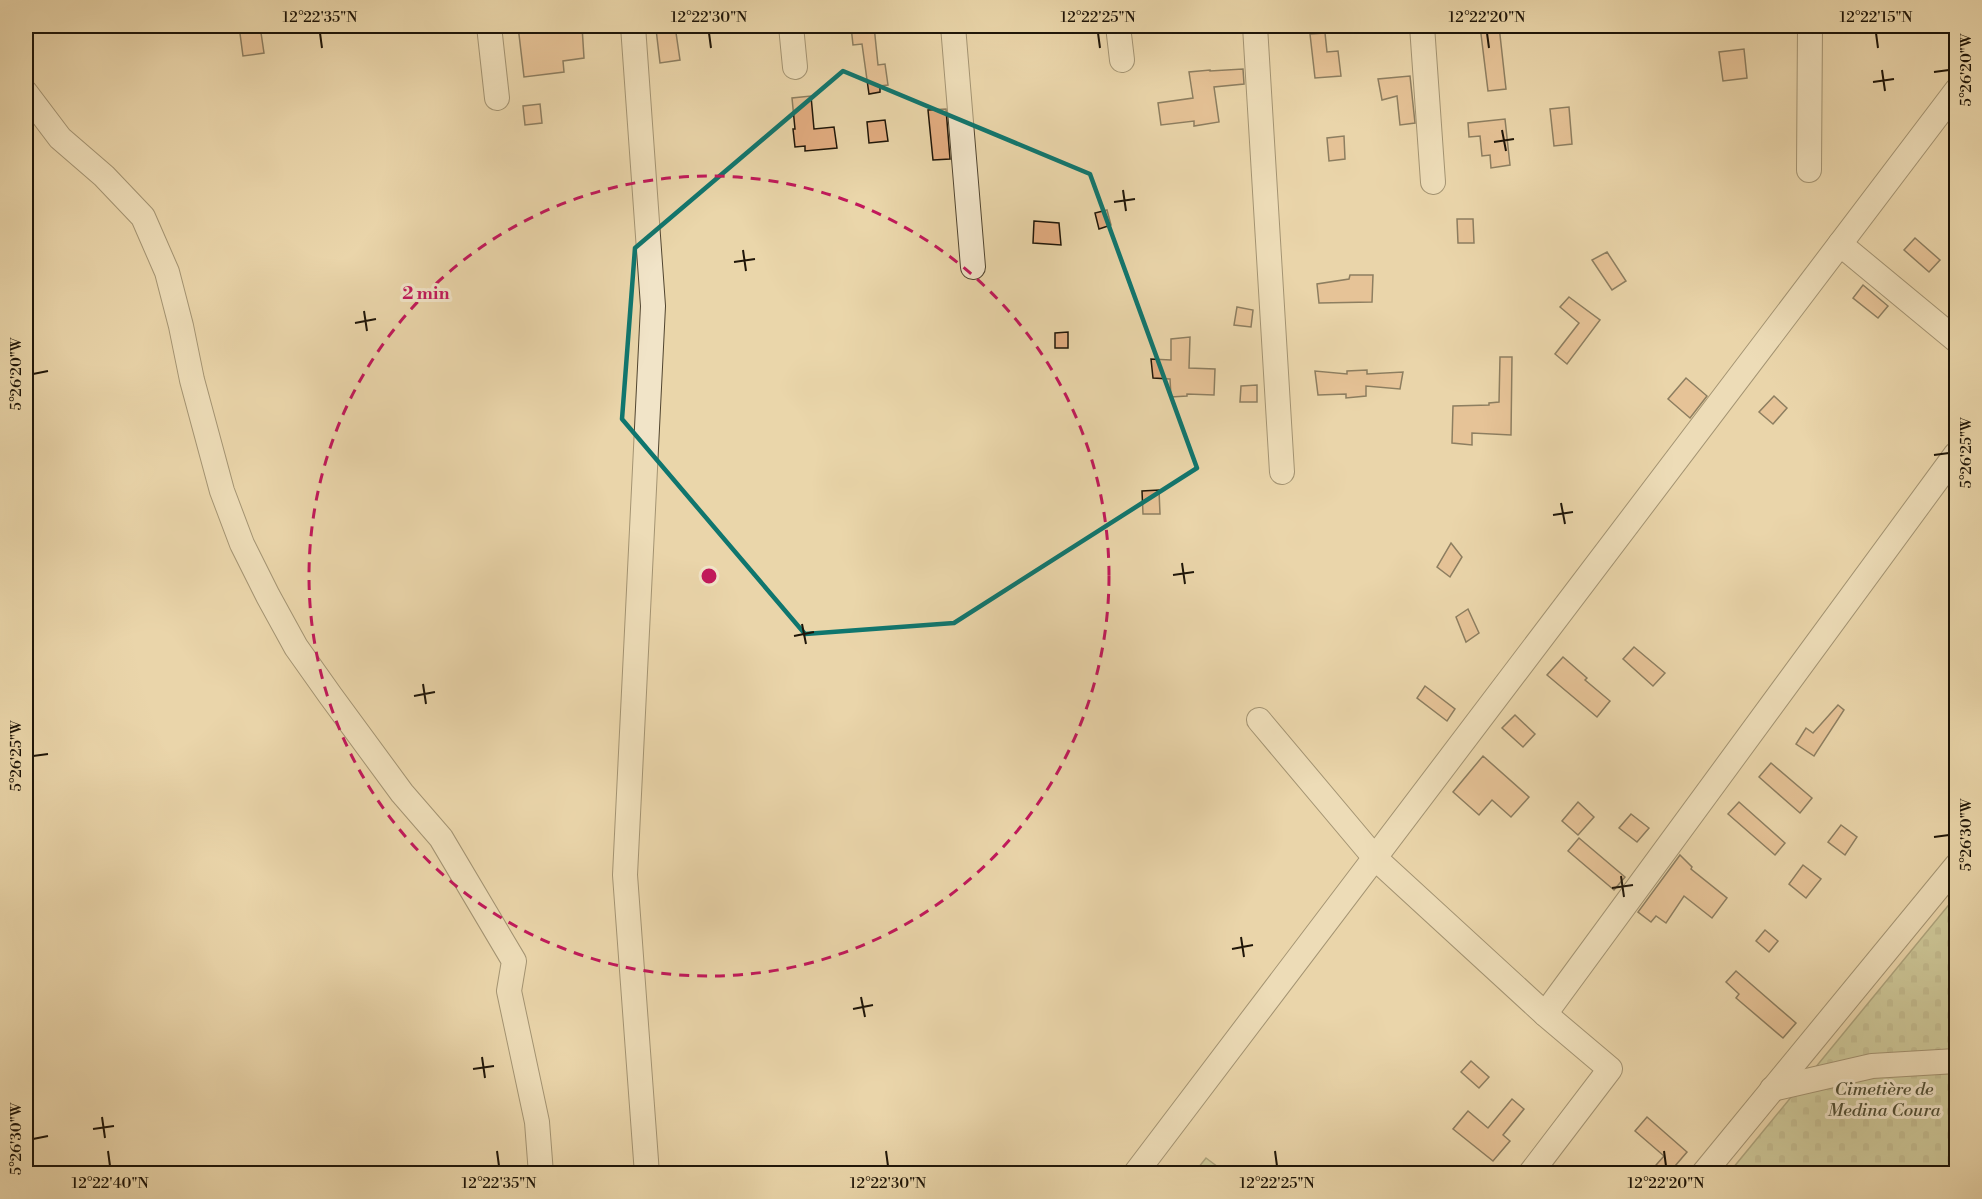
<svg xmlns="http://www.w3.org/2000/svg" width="1982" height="1199" viewBox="0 0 1982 1199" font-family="'Libre Bodoni',serif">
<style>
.cemetery{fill:url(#cemetery-stones);stroke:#686a4a;stroke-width:1.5}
.pitch{fill:#b2bf8c;stroke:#686a4a;stroke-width:1.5}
.building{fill:#e3ad81;stroke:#1e1508;stroke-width:1.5}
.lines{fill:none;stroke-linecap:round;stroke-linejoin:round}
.minor-casing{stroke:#514530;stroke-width:26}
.minor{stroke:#f1e4c8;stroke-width:24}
.marked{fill:none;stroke:#0f766e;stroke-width:4.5;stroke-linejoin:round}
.ticks{fill:none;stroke:#1e1508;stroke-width:2}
.ring{fill:none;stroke:#c2185b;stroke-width:3;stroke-dasharray:10 8}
.labels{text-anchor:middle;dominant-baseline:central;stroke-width:6;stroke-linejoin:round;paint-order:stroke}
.park-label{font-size:18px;font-style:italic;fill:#525036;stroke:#f1e4c8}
.centre{fill:#c2185b;stroke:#f1e4c8;stroke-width:3}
.ring-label{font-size:18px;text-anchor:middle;font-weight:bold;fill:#c2185b;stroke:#f1e4c8;stroke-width:6;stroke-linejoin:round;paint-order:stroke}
.neatline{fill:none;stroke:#1e1508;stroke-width:2}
.ticks-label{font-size:15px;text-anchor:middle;fill:#1e1508}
</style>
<defs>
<pattern id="cemetery-stones" width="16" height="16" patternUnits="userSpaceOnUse" patternTransform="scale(1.5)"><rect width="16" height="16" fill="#b2bf8c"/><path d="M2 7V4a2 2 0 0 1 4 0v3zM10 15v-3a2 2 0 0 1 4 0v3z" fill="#99a377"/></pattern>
</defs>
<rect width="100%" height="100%" fill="#ead6aa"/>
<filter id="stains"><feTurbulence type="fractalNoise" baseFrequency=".00333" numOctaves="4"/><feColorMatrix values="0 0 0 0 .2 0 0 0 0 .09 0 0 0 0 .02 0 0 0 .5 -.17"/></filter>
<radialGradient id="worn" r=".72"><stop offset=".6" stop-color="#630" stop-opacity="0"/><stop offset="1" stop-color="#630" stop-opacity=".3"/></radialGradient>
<!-- cemetery -->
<path class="cemetery" d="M1956,896V1173L1740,1174L1733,1168Z"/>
<!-- pitch -->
<path class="pitch" d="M1206,1158L1226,1173H1194Z"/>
<!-- building -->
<g class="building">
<path d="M239,26H260L264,53L243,56Z"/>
<path d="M518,26H582L584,58L563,61L564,72L524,77Z"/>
<path d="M675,26L680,60L660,63L656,29Z"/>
<path d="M851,26H874L878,65L885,64L888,85L880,86V92L869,94L862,44L853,45Z"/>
<path d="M1480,26H1499L1506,89L1488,91Z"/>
<path d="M1325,33L1327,52L1338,51L1341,76L1315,78L1310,34Z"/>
<path d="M1744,49L1747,78L1723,81L1719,52Z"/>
<path d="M1243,69L1244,84L1214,87L1219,122L1194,126V121L1161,125L1158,103L1193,98L1189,72L1210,70V71Z"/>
<path d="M1410,76L1415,123L1400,125L1397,96L1382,100L1378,79Z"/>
<path d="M811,96L814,129L834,127L837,148L805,151V146L795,147L793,129H795L792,98Z"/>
<path d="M540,104L542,123L525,125L523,106Z"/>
<path d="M1569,107L1572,144L1554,146L1550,109Z"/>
<path d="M946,109L950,159L933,160L928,110Z"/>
<path d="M1505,119L1510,165L1491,168L1490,155L1482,156L1480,136L1469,137L1468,123Z"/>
<path d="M885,120L888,141L869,143L867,122Z"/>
<path d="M1344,136L1345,159L1329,161L1327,138Z"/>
<path d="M1107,210L1111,225L1099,229L1095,213Z"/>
<path d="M1457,219H1473L1474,243H1458Z"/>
<path d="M1034,221L1059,223L1061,245L1033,243Z"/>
<path d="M1915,238L1940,260L1929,272L1904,250Z"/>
<path d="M1607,252L1626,281L1612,290L1592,260Z"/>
<path d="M1350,275H1373L1372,302L1319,303L1317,284L1349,279Z"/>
<path d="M1863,285L1888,306L1878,318L1853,298Z"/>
<path d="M1569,297L1600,320L1567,364L1555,354L1579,323L1560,307Z"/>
<path d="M1237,307L1253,310L1251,327L1234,325Z"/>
<path d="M1068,332V348H1055V333Z"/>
<path d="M1190,337L1189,368L1215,369L1214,395L1187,394V396L1171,397L1170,379L1153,378L1151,359L1171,360V339Z"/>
<path d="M1500,357H1512L1511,435L1472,433V445L1452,443L1453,406L1489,405V403L1499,402Z"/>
<path d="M1367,370V374L1403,372L1400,389L1366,386V396L1346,398V394L1318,395L1315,371L1347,374V371Z"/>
<path d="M1686,378L1707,396L1690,418L1668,399Z"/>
<path d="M1257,385V402H1240L1241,386Z"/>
<path d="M1774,396L1787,408L1773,424L1759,412Z"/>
<path d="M1159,490L1160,514H1143L1142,491Z"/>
<path d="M1451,543L1462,557L1450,577L1437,567Z"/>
<path d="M1468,609L1479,633L1466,642L1456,617Z"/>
<path d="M1634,647L1665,673L1653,686L1623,659Z"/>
<path d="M1563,657L1587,678L1585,680L1610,701L1597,717L1547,675Z"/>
<path d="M1425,686L1455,709L1447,721L1417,698Z"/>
<path d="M1838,705L1844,710L1814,756L1796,744L1806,728L1813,733Z"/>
<path d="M1515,715L1535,734L1523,747L1502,728Z"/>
<path d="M1483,756L1529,797L1511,817L1492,800L1479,815L1453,792Z"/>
<path d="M1771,763L1812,798L1800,813L1759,777Z"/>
<path d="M1578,802L1594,817L1578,835L1562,821Z"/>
<path d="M1739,802L1785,843L1775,855L1728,814Z"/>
<path d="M1631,814L1649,828L1637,842L1619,828Z"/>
<path d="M1841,825L1857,837L1845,855L1828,842Z"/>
<path d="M1579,838L1625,877L1614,890L1568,851Z"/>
<path d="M1680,855L1692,867L1691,869L1727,898L1712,918L1684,896L1666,923L1656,916L1651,922L1638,912Z"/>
<path d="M1803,865L1821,879L1806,898L1789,884Z"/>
<path d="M1765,930L1778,941L1769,952L1756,941Z"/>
<path d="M1736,971L1796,1023L1783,1038L1736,998L1739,994L1726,982Z"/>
<path d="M1471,1061L1489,1077L1479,1088L1461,1072Z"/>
<path d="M1512,1099L1524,1109L1503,1135L1510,1141L1493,1161L1453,1129L1468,1111L1488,1128Z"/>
<path d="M1647,1117L1687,1152L1669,1173H1649L1664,1156L1635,1131Z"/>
</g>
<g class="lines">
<defs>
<g id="minor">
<path d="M489,26L497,98"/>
<path d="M633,26L653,306L625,875L647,1174"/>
<path d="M791,26L795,67"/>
<path d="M953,26L973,267"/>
<path d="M1118,26L1122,60"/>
<path d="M1255,26L1282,472"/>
<path d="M1422,26L1433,182"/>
<path d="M26,93L60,138L104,176L143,217L167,272L181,326L192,380L222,491L242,544L268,596L296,647L330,695L402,793L441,838L514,961L509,991L537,1122L541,1174"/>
<path d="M1809,170L1810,26"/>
<path d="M1840,244L1956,340"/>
<path d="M1259,720L1375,858L1545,1014L1610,1069L1530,1174"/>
<path d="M1545,1014L1956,454"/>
<path d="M1772,1089L1872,1066L1956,1061"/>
<path d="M1135,1174L1956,91"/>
<path d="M1703,1174L1956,866"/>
</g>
</defs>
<!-- minor casing -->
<use href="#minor" class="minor-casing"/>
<!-- minor -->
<use href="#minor" class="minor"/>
</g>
<!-- marked area -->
<path d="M0 0H1982V1199H0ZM843,71L1090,174L1197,468L954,623L805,634L622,419L635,248Z" fill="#ead6aa" fill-opacity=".55" fill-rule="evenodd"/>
<path class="marked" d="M843,71L1090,174L1197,468L954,623L805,634L622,419L635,248Z"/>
<!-- ticks -->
<path class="ticks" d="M320,33L322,48M709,33L711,48M1098,33L1100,48M1487,33L1489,48M1876,33L1878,48M1882,70L1885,91M1934,72L1949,70M1873,82L1894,79M1502,130L1506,151M1494,142L1514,139M1123,190L1126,211M1114,202L1135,199M743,250L746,271M734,262L755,259M364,311L367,331M355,323L376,319M33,374L48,371M1934,455L1949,453M1561,503L1565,524M1553,515L1573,512M1182,563L1185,584M1173,575L1194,572M802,624L806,644M794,636L814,632M423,684L426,704M414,696L435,692M33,756L48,754M1934,837L1949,835M1621,876L1624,897M1612,888L1633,885M1241,937L1244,957M1232,949L1253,945M861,997L865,1017M853,1009L873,1005M482,1057L485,1078M473,1069L494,1066M102,1117L105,1138M93,1129L114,1126M33,1139L48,1136M108,1151L110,1166M497,1151L499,1166M886,1151L888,1166M1275,1151L1277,1166M1664,1151L1666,1166"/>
<!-- distance rings -->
<circle class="ring" cx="709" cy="576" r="400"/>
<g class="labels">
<!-- park labels -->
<g class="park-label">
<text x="1884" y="1089">Cimetière de<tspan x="1884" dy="21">Medina Coura</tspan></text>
</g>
</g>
<circle cx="709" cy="576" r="9" class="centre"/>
<g class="ring-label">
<text x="426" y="299">2 min</text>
</g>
<!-- margin -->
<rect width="1982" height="1199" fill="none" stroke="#ead6aa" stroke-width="66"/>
<rect x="33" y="33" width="1916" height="1133" class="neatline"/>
<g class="ticks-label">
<text x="320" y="22">12°22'35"N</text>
<text x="709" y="22">12°22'30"N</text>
<text x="1098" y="22">12°22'25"N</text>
<text x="1487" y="22">12°22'20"N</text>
<text x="1876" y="22">12°22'15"N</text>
<text transform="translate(1966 70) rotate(-90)" y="5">5°26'20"W</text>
<text transform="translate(16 374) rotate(-90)" y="5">5°26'20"W</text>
<text transform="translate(1966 453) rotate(-90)" y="5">5°26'25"W</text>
<text transform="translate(16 756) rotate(-90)" y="5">5°26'25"W</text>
<text transform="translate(1966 835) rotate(-90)" y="5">5°26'30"W</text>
<text transform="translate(16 1139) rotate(-90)" y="5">5°26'30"W</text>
<text x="110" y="1188">12°22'40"N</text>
<text x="499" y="1188">12°22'35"N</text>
<text x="888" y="1188">12°22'30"N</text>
<text x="1277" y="1188">12°22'25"N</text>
<text x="1666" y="1188">12°22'20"N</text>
</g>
<rect width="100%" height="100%" filter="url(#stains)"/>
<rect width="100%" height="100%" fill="url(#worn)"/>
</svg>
